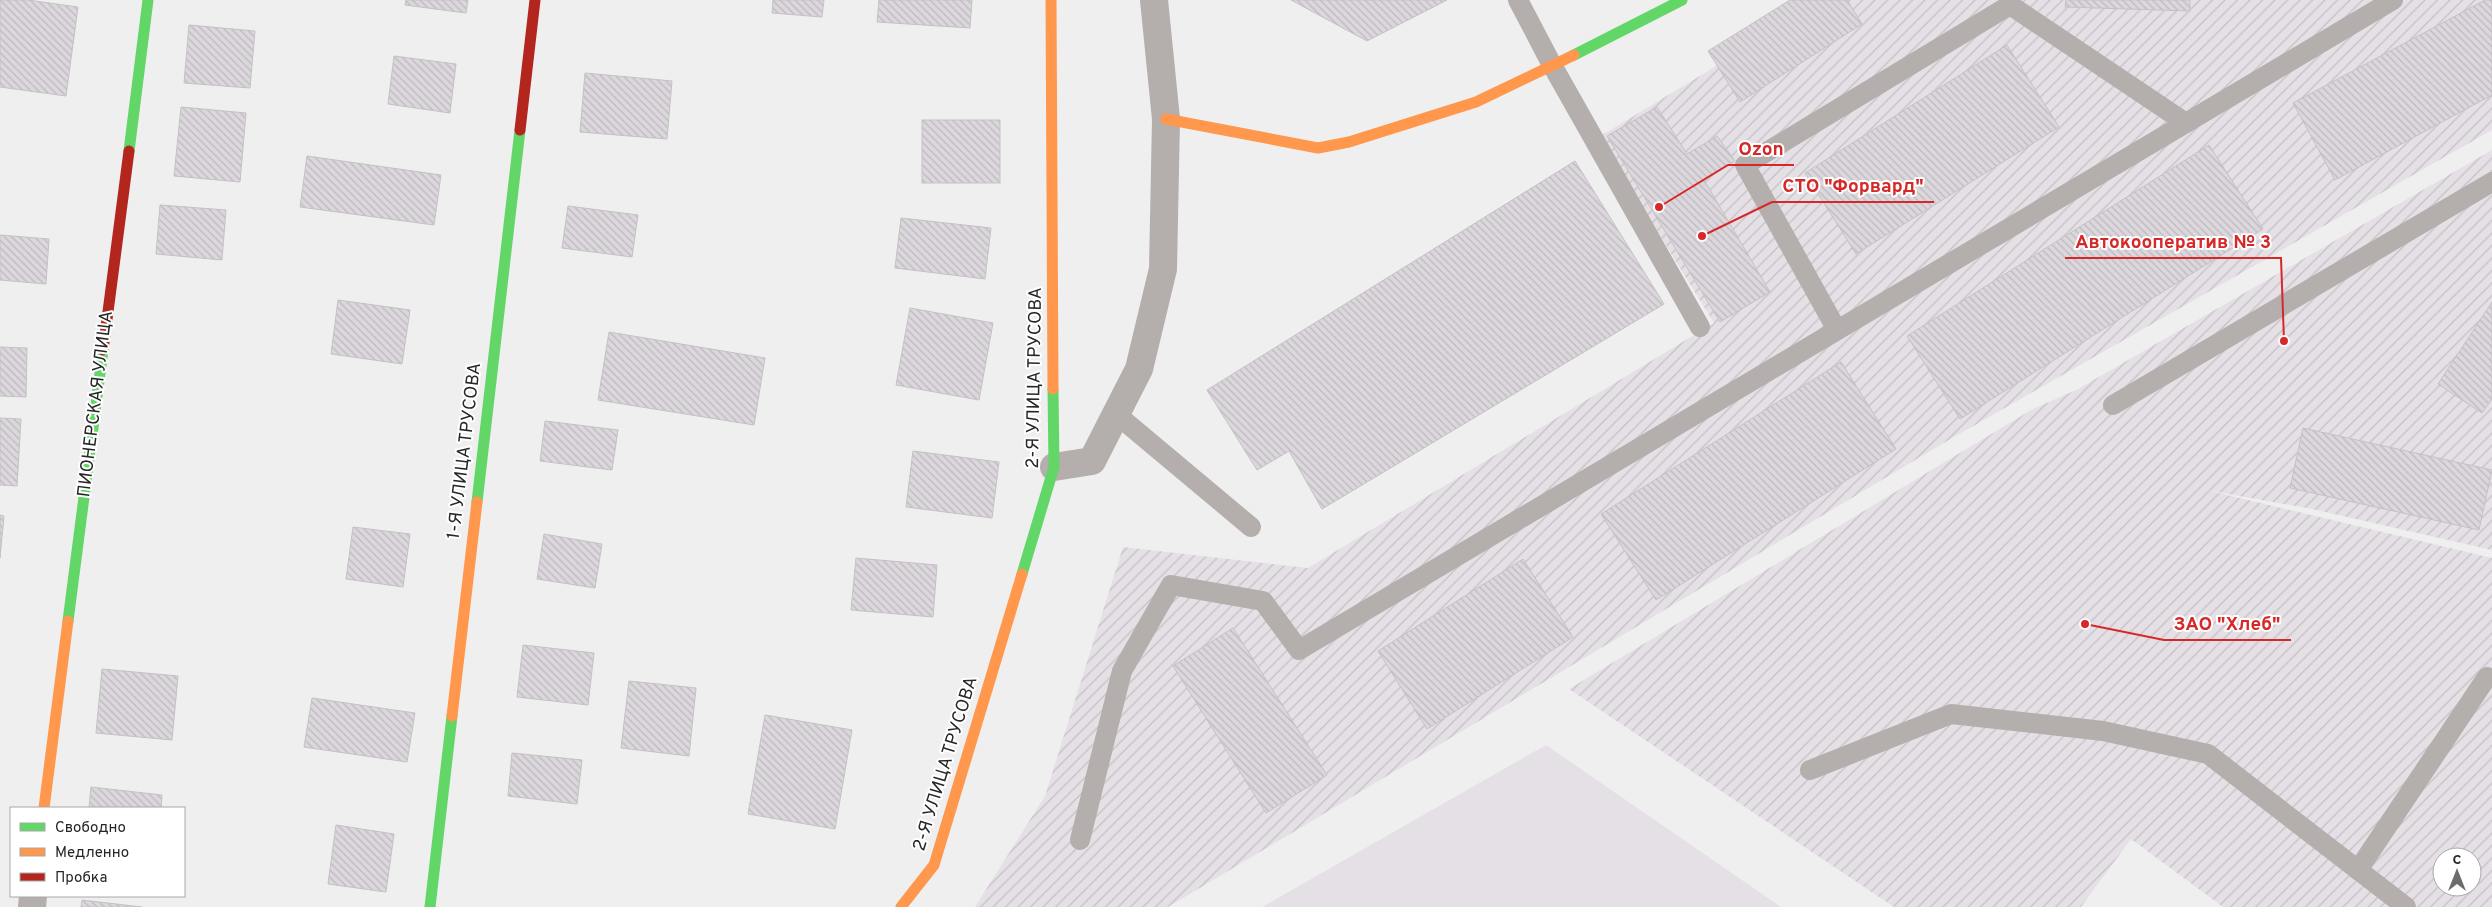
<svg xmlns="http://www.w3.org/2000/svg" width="2492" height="907" viewBox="0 0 2492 907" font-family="Overpass,sans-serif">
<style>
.built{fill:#e5e0e5}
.industrial{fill:url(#industrial-furrows);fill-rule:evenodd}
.building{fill:url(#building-back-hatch);stroke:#c3c2c3}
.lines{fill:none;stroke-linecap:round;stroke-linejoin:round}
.lane{stroke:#b4aead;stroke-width:20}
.street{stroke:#b4aead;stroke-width:28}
.fast{stroke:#63d668;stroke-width:11}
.slow{stroke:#ff974d;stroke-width:11}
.jam{stroke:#b3261e;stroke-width:11}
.labels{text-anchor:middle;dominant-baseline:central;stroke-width:4;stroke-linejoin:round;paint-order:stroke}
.street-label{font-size:18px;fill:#272627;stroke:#fff}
.leader{fill:none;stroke:#d62828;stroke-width:2}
.callout-dot{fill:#d62828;stroke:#fff;stroke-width:2}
.callout-label{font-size:19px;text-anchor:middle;font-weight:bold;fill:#d62828;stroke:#fff;stroke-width:4;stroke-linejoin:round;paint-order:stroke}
</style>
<defs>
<pattern id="industrial-furrows" width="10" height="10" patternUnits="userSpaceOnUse" patternTransform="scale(1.25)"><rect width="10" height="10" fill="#e5e0e5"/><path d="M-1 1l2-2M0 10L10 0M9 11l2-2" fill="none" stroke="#c4c0c4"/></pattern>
<pattern id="building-back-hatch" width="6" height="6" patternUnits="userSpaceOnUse" patternTransform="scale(1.25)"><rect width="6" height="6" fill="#dcd7dc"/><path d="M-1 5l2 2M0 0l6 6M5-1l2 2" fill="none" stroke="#bdb8bd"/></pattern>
</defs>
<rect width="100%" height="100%" fill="#f0eff0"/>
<!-- built -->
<path class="built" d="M1546,745L1781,907H1262Z"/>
<!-- industrial -->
<g class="industrial">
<path d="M1815,0H2492V130L1947,441L1168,907H975L1045,796L1123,547L1308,568L1714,323L1599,137L1708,71Z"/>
<path d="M2492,150V550L2312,509L2206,490L2492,558V907H2223L2131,839L2081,907H1894L1569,689L2031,410L2078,389ZM2442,857H2472V887H2442Z"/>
</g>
<!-- building -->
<g class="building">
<path d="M0,0H28L78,7L66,96L0,87Z"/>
<path d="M406,0H468L466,13L405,5Z"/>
<path d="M773,0H824L822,17L772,13Z"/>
<path d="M879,0H972L970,28L877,22Z"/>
<path d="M1291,0H1447L1367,41Z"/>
<path d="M1790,0H1847L1862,24L1740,102L1708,51Z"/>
<path d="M2066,0H2190V11L2065,7Z"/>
<path d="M2485,0H2492V95L2335,180L2293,103Z"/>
<path d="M189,25L255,31L250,88L184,83Z"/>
<path d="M2007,45L2059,127L1856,254L1805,173Z"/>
<path d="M394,56L456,64L450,113L388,104Z"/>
<path d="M585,73L672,81L667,139L580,132Z"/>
<path d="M181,107L246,113L240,182L174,176Z"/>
<path d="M1657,107L1687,154L1717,136L1735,161L1704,180L1770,292L1720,322L1607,136Z"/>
<rect x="922" y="120" width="78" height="63"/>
<path d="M2209,145L2263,229L1960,419L1907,336Z"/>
<path d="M307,156L441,175L434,225L300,207Z"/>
<path d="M1575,161L1664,304L1322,509L1289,451L1257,470L1207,390Z"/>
<path d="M160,205L226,210L222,260L156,254Z"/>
<path d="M568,206L638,215L632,257L562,248Z"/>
<path d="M901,218L991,228L985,279L895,268Z"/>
<path d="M0,235L49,239L46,284L0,280Z"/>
<path d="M338,300L410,310L402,364L331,354Z"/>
<path d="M2492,302V399L2482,413L2438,384Z"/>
<path d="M910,308L993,323L979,400L896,385Z"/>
<path d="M609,332L765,358L754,425L598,400Z"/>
<path d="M0,347L27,348L26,397L0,396Z"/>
<path d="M1841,362L1896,449L1656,600L1601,514Z"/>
<path d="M0,418L21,419L17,486L0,485Z"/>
<path d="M545,421L618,430L612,470L540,461Z"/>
<path d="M2303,428L2492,470L2479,530L2290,488Z"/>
<path d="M913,451L999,462L992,518L906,507Z"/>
<path d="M0,515L4,516L0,558Z"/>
<path d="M353,527L410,534L403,587L346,579Z"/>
<path d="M544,534L602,544L595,588L537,579Z"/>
<path d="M856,558L937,565L933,617L851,610Z"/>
<path d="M1523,559L1573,637L1427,729L1378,651Z"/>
<path d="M1233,628L1327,775L1266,813L1173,666Z"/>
<path d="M523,645L594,653L588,705L517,697Z"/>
<path d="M102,669L178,676L172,740L96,733Z"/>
<path d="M629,681L696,688L689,756L621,748Z"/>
<path d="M312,698L415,713L407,762L304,747Z"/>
<path d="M765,715L852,730L835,829L748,814Z"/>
<path d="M512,753L582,760L577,804L508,796Z"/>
<path d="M91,787L162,795L161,808H89Z"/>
<path d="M336,825L394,834L386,892L328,884Z"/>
<path d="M82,900L142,907H81Z"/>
</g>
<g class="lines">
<!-- lane -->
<g class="lane">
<path d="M1518,0L1552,65L1700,327"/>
<path d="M1837,330L1745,165L2010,5L2186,123"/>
<path d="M2113,405L2492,182"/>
<path d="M1116,414L1251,527"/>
<path d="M1810,770L1951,714L2103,731L2208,754L2406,907"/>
<path d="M1080,840L1122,671L1171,585L1263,601L1299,650L2393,0"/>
<path d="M2358,870L2487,677"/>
</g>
<!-- street -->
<g class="street">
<path d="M1054,467L1092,461L1139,369L1163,269L1166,119L1154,0"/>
<path d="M32,907L33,896"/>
</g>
<!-- fast -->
<g class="fast">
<path d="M1574,55L1682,0"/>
<path d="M129,151L148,0"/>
<path d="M477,502L520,130"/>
<path d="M1022,574L1054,467L1053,389"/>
<path d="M68,621L103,350"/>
<path d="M430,907L452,716"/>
</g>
<!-- slow -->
<g class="slow">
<path d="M1051,0L1053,389"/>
<path d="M1166,119L1318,148L1349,142L1476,102L1574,55"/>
<path d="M452,716L477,502"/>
<path d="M44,808L68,621"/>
<path d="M901,907L934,865L1022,574"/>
</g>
<!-- jam -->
<g class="jam">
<path d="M520,130L535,0"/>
<path d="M103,350L129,151"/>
</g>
</g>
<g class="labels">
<!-- street labels -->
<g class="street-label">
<text transform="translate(1035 378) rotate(-89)">2-Я УЛИЦА ТРУСОВА</text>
<text transform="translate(96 404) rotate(-83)">ПИОНЕРСКАЯ УЛИЦА</text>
<text transform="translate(465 451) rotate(-83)">1-Я УЛИЦА ТРУСОВА</text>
<text transform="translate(946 764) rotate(-73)">2-Я УЛИЦА ТРУСОВА</text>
</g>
</g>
<!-- callouts -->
<path class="leader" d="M1659 207L1728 165H1794M1702 236L1772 202H1934M2284 341L2281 258H2065M2085 624L2164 640H2291"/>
<g class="callout-dot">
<circle cx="1659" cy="207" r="5"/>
<circle cx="1702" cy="236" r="5"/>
<circle cx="2284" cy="341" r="5"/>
<circle cx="2085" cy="624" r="5"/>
</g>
<g class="callout-label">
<text x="1761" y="155">Ozon</text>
<text x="1853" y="192">СТО "Форвард"</text>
<text x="2173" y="248">Автокооператив № 3</text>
<text x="2227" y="630">ЗАО "Хлеб"</text>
</g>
<!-- legend -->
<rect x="10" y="807" width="175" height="90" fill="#ffffff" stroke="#a9a8a9"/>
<rect x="20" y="823" width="25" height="8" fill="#63d668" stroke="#a9a8a9"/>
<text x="55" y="832" font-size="15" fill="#272627">Свободно</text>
<rect x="20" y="848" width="25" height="8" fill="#ff974d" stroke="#a9a8a9"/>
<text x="55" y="857" font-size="15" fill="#272627">Медленно</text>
<rect x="20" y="873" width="25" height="8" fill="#b3261e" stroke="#a9a8a9"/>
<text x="55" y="882" font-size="15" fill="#272627">Пробка</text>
<!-- north arrow -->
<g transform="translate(2457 872)"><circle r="24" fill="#ffffff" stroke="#a9a8a9"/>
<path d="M0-4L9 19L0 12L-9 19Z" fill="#6d6c6d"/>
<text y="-8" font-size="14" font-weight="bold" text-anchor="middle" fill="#272627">С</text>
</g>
</svg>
